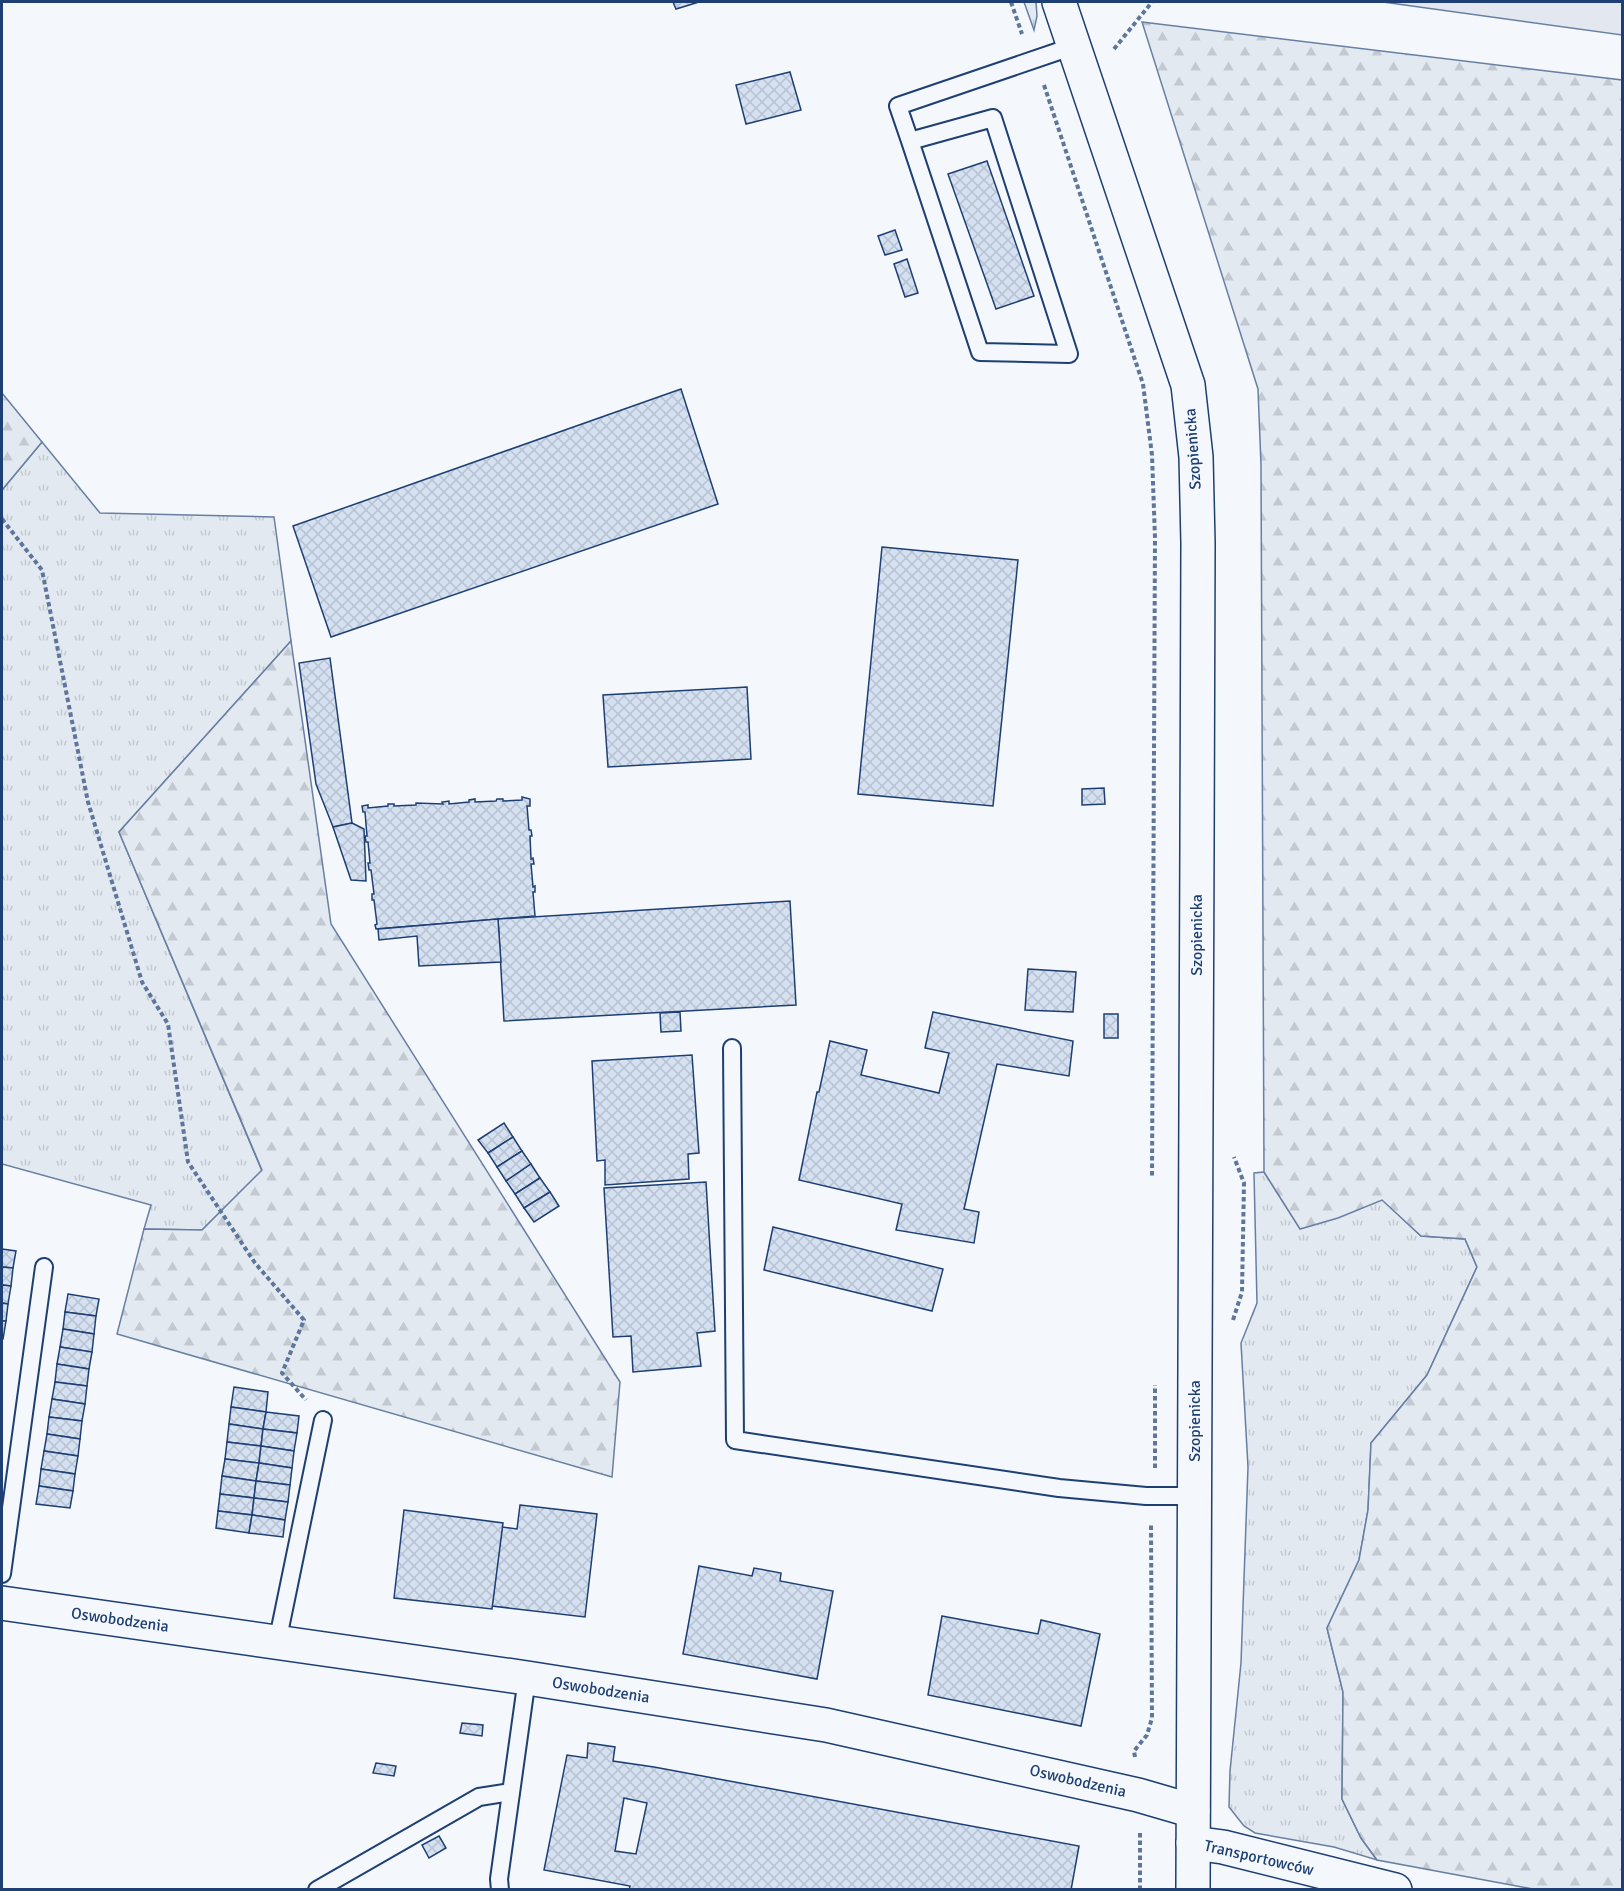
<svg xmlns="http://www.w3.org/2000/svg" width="1624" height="1891" viewBox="0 0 1624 1891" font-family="Signika,sans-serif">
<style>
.grass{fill:url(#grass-tufts);stroke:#687fa3;stroke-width:1.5}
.forest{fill:url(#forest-firs);stroke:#687fa3;stroke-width:1.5}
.parking{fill:#e3e8f0;stroke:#687fa3;stroke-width:1.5}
.building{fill:url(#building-cross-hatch);stroke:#1d3f73;stroke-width:1.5;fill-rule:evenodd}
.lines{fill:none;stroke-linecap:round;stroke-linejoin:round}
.service-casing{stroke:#1d3f73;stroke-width:20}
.minor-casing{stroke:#1d3f73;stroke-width:36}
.tertiary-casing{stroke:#1d3f73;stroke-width:36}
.path{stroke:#5e769c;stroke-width:4;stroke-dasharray:4.5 3;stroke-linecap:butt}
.service{stroke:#f4f7fb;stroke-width:16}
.minor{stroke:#f4f7fb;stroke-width:33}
.tertiary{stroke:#f4f7fb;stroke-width:33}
.labels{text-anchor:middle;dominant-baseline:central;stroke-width:4.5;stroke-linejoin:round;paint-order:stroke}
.street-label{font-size:16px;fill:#1d3f73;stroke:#f4f7fb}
</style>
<defs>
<pattern id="grass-tufts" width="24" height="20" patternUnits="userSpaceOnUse" patternTransform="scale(1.5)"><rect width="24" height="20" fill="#e3e9f0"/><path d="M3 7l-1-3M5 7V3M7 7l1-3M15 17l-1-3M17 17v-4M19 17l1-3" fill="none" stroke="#c2c9d1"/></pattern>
<pattern id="forest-firs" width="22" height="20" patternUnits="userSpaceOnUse" patternTransform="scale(1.5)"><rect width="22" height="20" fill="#e3e9f0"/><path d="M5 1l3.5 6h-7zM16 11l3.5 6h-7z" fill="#c2c9d1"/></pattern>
<pattern id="building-cross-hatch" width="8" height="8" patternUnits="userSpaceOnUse" patternTransform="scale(1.5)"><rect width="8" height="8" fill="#d5e0f0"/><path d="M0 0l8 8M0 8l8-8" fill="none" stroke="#b6c1d1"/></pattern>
</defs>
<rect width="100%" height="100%" fill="#f4f7fb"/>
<!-- grass -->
<g class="grass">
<path d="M1024,2H1036L1037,16L1034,30Z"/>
<path d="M42,442L100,513L274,517L291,641L119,832L262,1171L202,1230L144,1229L151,1205L2,1164V490Z"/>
<path d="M1264,1172L1300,1228L1381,1198L1421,1236L1465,1239L1477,1267L1427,1375L1371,1443L1368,1510L1359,1560L1327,1628L1343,1692L1342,1799L1361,1838L1377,1860L1334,1847L1255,1833L1244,1826L1229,1807L1230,1771L1241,1663L1248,1467L1241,1343L1257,1303L1254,1173Z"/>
</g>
<!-- forest -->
<g class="forest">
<path d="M1142,22L1622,80V1889H1533L1377,1860L1361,1838L1342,1799L1343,1692L1327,1628L1359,1560L1368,1510L1371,1443L1427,1375L1477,1267L1465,1239L1421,1236L1382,1200L1338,1218L1300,1229L1264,1172L1261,465L1258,389Z"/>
<path d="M2,393L42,442L2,490Z"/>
<path d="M291,641L331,924L620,1382L612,1477L117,1334L144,1229L202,1230L262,1170L119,832Z"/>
</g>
<!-- parking -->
<path class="parking" d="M1383,2H1622V35Z"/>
<!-- building -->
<g class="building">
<path d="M673,2H699L676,9Z"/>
<path d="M790,72L801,110L746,124L736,85Z"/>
<path d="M987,161L1034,296L996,309L948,174Z"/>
<path d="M895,230L902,250L885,255L878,236Z"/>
<path d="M907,259L918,293L905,297L894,264Z"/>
<path d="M681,389L718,504L331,637L293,526Z"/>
<path d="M882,547L1018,560L993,806L858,794Z"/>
<path d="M330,658L352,823L333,827L316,784L299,663Z"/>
<path d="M747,687L751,759L608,767L603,695Z"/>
<path d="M1104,788L1105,804L1082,805V789Z"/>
<path d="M522,797L530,799V806H527L529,830H531L532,836H530L531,859L533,858L534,864H531L533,887L535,886V892H533L535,916L376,929L375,925L377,924L374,900H372V894H374L371,870H369L368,863H370L368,842H366L365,836H367L365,812H363L362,806L368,805V808L388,806V804H394V806L416,805V803L443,804L442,802L449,801V804L469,802V800L475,799V802L496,801L497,799H503V801L522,800Z"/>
<path d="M352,823L364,829L366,881L351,880L333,827Z"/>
<path d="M790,901L796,1005L504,1021L498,919Z"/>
<path d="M498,919L501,962L419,966L417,936L379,940L378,929Z"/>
<path d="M1028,969L1076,972L1073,1012L1025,1010Z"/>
<path d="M680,1012L681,1031L661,1032L660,1013Z"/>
<path d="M933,1012L1073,1041L1069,1076L997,1064L964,1209L979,1212L974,1243L896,1230L902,1204L799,1180L817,1092H819L830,1041L867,1050L861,1075L939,1093L949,1053L925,1048Z"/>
<rect x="1104" y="1014" width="14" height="24"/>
<path d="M692,1055L699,1153L688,1154L689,1179L605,1185V1160L597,1161L592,1061Z"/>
<path d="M504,1123L513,1137L488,1153L478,1140Z"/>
<path d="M513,1137L522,1151L497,1167L488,1153Z"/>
<path d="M522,1151L531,1164L506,1181L497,1167Z"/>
<path d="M531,1164L540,1178L515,1194L506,1181Z"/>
<path d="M540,1178L550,1192L524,1208L515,1194Z"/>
<path d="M706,1182L715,1331L697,1333L701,1366L633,1372L631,1336L613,1337L604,1188Z"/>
<path d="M550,1192L559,1206L534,1222L524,1208Z"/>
<path d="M773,1227L943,1269L932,1311L764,1270Z"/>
<path d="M2,1249L16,1251L13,1268L2,1267Z"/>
<path d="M2,1267L13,1268L11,1286L2,1285Z"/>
<path d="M2,1285L11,1286L8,1304L2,1303Z"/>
<path d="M68,1294L99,1299L96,1316L65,1312Z"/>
<path d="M2,1303L8,1304L6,1321H2Z"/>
<path d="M65,1312L96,1316L94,1334L63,1329Z"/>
<path d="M2,1321H6L3,1339H2Z"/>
<path d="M63,1329L94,1334L92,1352L60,1347Z"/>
<path d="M60,1347L92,1352L89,1369L57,1364Z"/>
<path d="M57,1364L89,1369L87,1386L55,1382Z"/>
<path d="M55,1382L87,1386L85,1404L52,1399Z"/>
<path d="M234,1387L268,1392L266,1412L231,1407Z"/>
<path d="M52,1399L85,1404L82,1421L49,1417Z"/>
<path d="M231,1407L266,1412L263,1429L229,1424Z"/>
<path d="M266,1412L299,1416L297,1433L263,1429Z"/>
<path d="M49,1417L82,1421L80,1439L47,1434Z"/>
<path d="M229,1424L263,1429L261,1446L227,1442Z"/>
<path d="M263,1429L297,1433L294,1451L261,1446Z"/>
<path d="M47,1434L80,1439L78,1456L44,1451Z"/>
<path d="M227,1442L261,1446L259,1463L225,1459Z"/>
<path d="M261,1446L294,1451L292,1468L259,1463Z"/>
<path d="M44,1451L78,1456L75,1474L41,1469Z"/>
<path d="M225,1459L259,1463L256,1481L222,1476Z"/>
<path d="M259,1463L292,1468L290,1485L256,1481Z"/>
<path d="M41,1469L75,1474L73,1491L39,1486Z"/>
<path d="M222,1476L256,1481L254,1498L220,1494Z"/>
<path d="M256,1481L290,1485L288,1502L254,1498Z"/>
<path d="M39,1486L73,1491L70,1508L36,1504Z"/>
<path d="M220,1494L254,1498L252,1515L218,1511Z"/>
<path d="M254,1498L288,1502L285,1520L252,1515Z"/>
<path d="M520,1505L597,1514L585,1617L492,1606L502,1527L517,1529Z"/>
<path d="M404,1510L503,1523L492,1609L394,1598Z"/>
<path d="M218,1511L252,1515L249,1533L216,1528Z"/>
<path d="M252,1515L285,1520L283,1537L249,1533Z"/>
<path d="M699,1566L752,1576L754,1568L781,1573L780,1581L833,1591L817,1679L683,1654Z"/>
<path d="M942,1616L1038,1634L1041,1620L1100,1634L1081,1726L928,1695Z"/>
<path d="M462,1723L483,1725L482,1736L460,1733Z"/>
<path d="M588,1743L615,1747L613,1761L654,1767L1079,1846L1071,1890H629L630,1886L544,1870L567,1755L587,1758ZM624,1798L647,1803L636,1854L615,1851Z"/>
<path d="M376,1763L396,1766L394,1776L373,1773Z"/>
<path d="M439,1836L446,1848L429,1858L422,1845Z"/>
</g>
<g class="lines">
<defs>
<g id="service">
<path d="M910,141L993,118L1069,354L980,352L910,141L898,106L1074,46"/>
<path d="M732,1048L735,1440L1059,1488L1146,1496H1194"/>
<path d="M2,1574L44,1267"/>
<path d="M277,1643L323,1420"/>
<path d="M317,1890L479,1797L511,1792"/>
<path d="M500,1890L499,1879L527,1678"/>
</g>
<path id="minor" d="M1193,1843L1223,1847L1395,1890"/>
<g id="tertiary">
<path d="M1059,2L1188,385L1196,457L1198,543L1197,844L1193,1890"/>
<path d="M2,1603L527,1678L826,1725L1138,1795L1193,1811"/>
</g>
</defs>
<!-- service casing -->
<use href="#service" class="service-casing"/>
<!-- minor casing -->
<use href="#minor" class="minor-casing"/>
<!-- tertiary casing -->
<use href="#tertiary" class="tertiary-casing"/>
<!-- path -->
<g class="path">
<path d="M1011,2L1022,34"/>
<path d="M1114,49L1152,2"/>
<path d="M1044,85L1143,384L1152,455L1155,538L1152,1177"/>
<path d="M2,519L42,570L88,802L142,982L168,1024L188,1162L255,1263L304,1320L282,1373L306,1400"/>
<path d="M1233,1320L1242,1292L1244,1183L1234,1157"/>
<path d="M1155,1468V1385"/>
<path d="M1135,1757L1134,1751L1147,1735L1152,1718L1151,1524"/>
<path d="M1140,1890V1833"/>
</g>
<!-- service -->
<use href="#service" class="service"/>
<!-- minor -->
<use href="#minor" class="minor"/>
<!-- tertiary -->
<use href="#tertiary" class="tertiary"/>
</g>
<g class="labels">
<!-- street labels -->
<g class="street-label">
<text transform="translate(1193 449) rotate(-94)">Szopienicka</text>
<text transform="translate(1197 935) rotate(-90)">Szopienicka</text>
<text transform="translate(1195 1421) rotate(-90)">Szopienicka</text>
<text transform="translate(120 1620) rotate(8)">Oswobodzenia</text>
<text transform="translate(601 1690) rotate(9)">Oswobodzenia</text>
<text transform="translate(1078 1781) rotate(13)">Oswobodzenia</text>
<text transform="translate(1259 1858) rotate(13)">Transportowców</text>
</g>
</g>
<!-- border -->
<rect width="1624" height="1891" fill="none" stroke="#1d3f73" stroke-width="6"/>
</svg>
